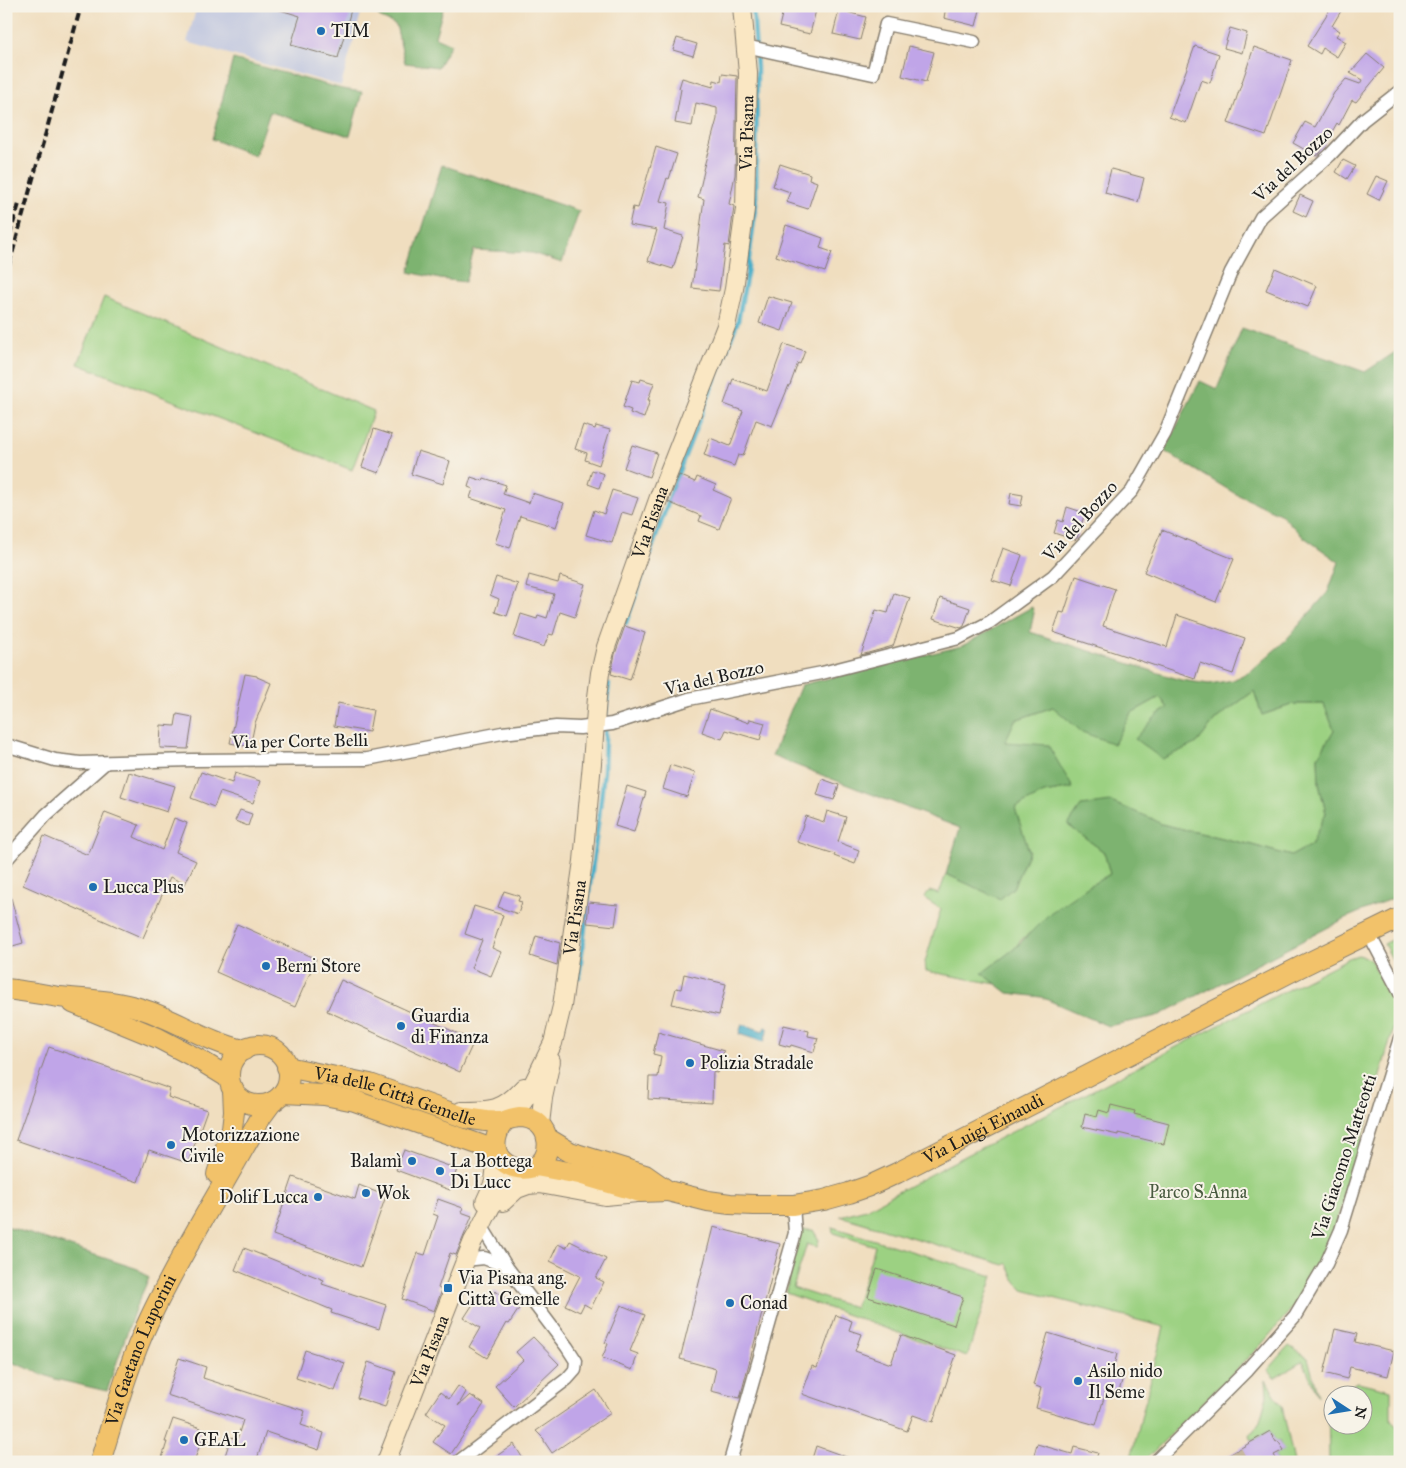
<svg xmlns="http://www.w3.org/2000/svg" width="1406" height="1468" viewBox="0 0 1406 1468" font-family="'IM FELL Great Primer',serif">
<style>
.industrial{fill:#bcc3de}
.green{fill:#9cd182;stroke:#5c764f;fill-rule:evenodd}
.forest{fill:#7db370;stroke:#4c6846}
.water{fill:#49aec8;stroke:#326572}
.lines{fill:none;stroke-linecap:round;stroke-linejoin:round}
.stream{stroke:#49aec8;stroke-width:4.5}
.building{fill:#c0a5e8}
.street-tunnel{stroke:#c6b79e;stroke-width:12;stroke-dasharray:12 6;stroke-linecap:butt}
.street-casing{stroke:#867d6e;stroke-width:15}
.secondary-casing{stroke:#867d6e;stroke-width:20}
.primary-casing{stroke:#867d6e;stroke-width:22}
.street{stroke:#fff;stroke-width:12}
.secondary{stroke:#fae7c3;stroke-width:18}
.primary{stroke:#f2c26a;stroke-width:20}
.rail{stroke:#1c1c1c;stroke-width:4;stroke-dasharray:8 4;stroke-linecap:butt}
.poi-dot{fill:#1f6fb2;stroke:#f7f3e8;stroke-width:2}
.labels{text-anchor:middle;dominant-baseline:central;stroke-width:4;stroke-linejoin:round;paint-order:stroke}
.poi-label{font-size:18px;fill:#1c1c1c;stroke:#f7f3e8;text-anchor:start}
.street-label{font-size:18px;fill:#1c1c1c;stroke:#f7f3e8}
.park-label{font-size:18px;fill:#495b40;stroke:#f7f3e8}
</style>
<rect width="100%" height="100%" fill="#f7f3e8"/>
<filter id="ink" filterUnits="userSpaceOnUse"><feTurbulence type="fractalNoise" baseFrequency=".02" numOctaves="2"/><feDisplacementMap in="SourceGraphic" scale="10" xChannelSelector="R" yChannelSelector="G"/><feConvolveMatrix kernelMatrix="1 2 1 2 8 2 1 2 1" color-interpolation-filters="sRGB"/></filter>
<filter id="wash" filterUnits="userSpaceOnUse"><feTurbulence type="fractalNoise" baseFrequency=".0096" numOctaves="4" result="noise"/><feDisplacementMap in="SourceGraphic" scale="20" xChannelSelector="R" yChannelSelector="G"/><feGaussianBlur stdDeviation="1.12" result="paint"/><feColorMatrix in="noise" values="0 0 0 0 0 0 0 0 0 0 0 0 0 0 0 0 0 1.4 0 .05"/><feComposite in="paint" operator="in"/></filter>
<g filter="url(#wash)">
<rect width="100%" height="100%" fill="#f0debf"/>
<!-- industrial -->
<path class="industrial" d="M197,6H363L341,86L187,42Z"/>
<!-- green -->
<g class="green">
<path d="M104,297L374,411L352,470L78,364Z"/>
<path d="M1254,691L1262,715L1294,704H1324L1334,730L1318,757L1319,784L1326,813L1311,845L1291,856L1252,845L1161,824L1151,818L1068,825L1104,852L1110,874L1086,888L1021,940L1014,949L983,973L996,984L926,971L925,962L941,909L924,898L929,891L939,894L946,874L1000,898L1013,888L1029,851L1014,808L1044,793L1072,788L1004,742L1015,720L1053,707L1114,744L1131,713L1160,697L1168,708L1157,715L1197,743L1216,719Z"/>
<path d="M1400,936V974L1384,944Z"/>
<path d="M1358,955L1366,957L1372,962L1398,1012L1367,1122L1334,1231L1300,1299L1261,1345L1143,1462H1130L1164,1327L1023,1290L1014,1279L1007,1263L1004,1265L840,1216L866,1209L944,1167L1349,958Z"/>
<path d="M832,1227L993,1276L967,1357L786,1293L801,1230H813L819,1240L817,1247L807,1244L793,1288L855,1308L875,1246L833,1233Z"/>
<path d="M1289,1346L1308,1358L1318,1396L1303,1361L1275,1378L1268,1370Z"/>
<path d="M1266,1380L1282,1406L1294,1462H1278L1274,1455L1283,1450L1279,1441L1276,1442L1270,1431L1252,1441L1250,1436L1260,1421L1267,1396Z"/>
<path d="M1358,1382L1391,1390V1421L1400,1429V1462L1329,1461L1328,1396ZM1334,1396H1364V1426H1334Z"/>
</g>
<!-- forest -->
<g class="forest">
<path d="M374,6H444L435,37L451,44L438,67L405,63L396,25L379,17Z"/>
<path d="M233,59L342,89L362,92L350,136L270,112L255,156L212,139Z"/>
<path d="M442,165L579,211L562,263L532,253L474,250L465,282L440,279L409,272Z"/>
<path d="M1242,328L1365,372L1400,349V895L1348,917L1158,1016L1108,1026L1041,997L1008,993L982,973L1014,949L1050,913L1086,888L1110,874L1104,852L1068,825L1081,806L1111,802L1151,818L1161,824L1252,845L1291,856L1311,845L1326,813L1319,784L1318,757L1334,730L1324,704H1294L1262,715L1254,691L1216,719L1197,743L1162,759L1135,739L1157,715L1168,708L1160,697L1131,713L1114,744L1082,732L1053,707L1015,720L1005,742L1048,745L1073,788L1044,793L1015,808L1029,851L1013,888L1000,899L946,874L960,828L772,756L801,685L962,646L1032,607L1034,613L1030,632L1181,680L1209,684L1233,680L1252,670L1286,640L1328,592L1339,562L1301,535L1282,515L1234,493L1164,451L1200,381L1217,389Z"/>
<path d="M6,1226L138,1269L149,1278L135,1309L107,1391L55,1379L6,1360Z"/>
</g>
<!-- water -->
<path class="water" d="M742,1024L763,1031L765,1027L768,1028L764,1042L739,1034Z"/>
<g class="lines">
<!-- stream -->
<g class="stream">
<path d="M626,623L679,471L738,321L747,274L756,205L757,68L753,6"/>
<path d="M579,977L589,893L599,817L604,772L606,709L609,684"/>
</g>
</g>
<g id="blocks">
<!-- building -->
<g class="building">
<path d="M278,6H352L338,58L291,45L300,16L277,9Z"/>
<path d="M784,6H817L810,34L779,27Z"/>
<path d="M946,6H981L976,26L944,18Z"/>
<path d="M1332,6H1344L1332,26L1340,31L1336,36L1346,42L1337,57L1323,48L1320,54L1307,46Z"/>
<path d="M839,10L866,17L860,40L833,34Z"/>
<path d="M1230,28L1247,33L1242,53L1224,48Z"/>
<path d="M677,38L697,44L693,56L673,50Z"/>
<path d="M909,46L934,52L926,82L902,76Z"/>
<path d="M1195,46L1219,54L1210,83L1201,80L1186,123L1169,117Z"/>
<path d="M1254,47L1292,60L1266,136L1228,123Z"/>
<path d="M1367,54L1384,68L1356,102L1352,100L1339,125L1337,123L1320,153L1316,156L1293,143L1305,122L1315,127L1334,93L1346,79L1360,84L1362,80L1350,73Z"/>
<path d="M722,74L737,76L735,175L729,204L734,206L729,246L725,245L719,291L692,288L704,199L698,197L704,171L703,170L717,119V108L696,103L692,126L675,123L681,89L679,88L682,78L713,87L714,80L721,82Z"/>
<path d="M656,147L677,154L669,179L667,178L660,201L669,203L664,230L683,236L673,269L648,261L657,230L629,225L633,207L638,208Z"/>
<path d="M1343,160L1355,166L1347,179L1336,172Z"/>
<path d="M780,164L810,174L809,179L817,182L808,209L786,202L790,192L773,186Z"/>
<path d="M1111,169L1144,178L1138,202L1105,193Z"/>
<path d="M1376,176L1388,181L1379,200L1367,194Z"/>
<path d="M1300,195L1313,201L1306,217L1293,211Z"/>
<path d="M786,225L823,238L820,248L832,252L825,272L776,256Z"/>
<path d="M1275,268L1317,286L1308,307L1266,290Z"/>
<path d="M768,296L792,303L782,331L759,323Z"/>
<path d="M784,344L805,351L800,364L798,363L790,385H789L772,426L756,420L743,456L738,455L734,466L704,455L710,438L730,446L743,411L724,404L733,379L767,391Z"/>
<path d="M641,379L654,383L648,400H650L644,418L630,413L631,410L623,407L632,380L640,382Z"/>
<path d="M583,425L595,429L596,426L610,430L599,465L585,460L587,453L575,449Z"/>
<path d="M374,429L392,435L379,473L362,467Z"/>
<path d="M632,445L657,453L649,477L624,468Z"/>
<path d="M418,451L450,461L443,484L411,474Z"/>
<path d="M592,470L604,474L599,488L588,484Z"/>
<path d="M679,475L695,482L697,477L716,485L713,490L731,498L719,529L699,521L701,516L668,502Z"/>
<path d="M471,477L483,481L484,478L506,485L503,494L529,503L532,493L564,503L556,527L520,516L510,548L495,543L506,510L470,498L473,489L468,487Z"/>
<path d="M612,490L638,498L632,515L622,512L612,543L586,535L594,510L604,514Z"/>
<path d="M1011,493L1023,495L1021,506L1009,504Z"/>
<path d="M1067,507L1085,513L1077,538L1075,540L1054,533L1058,520L1063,522Z"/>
<path d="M1162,530L1234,559L1216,602L1144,572Z"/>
<path d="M1003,548L1022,555L1011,586L992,580Z"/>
<path d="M529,575L558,583L560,576L585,584L575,617L560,612L553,635L549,634L544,647L514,637L521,614L537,619L538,615L547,618L554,594L526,587Z"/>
<path d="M1076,576L1115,589L1103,626L1167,647L1177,615L1245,638L1233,674L1200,663L1195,679L1053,632L1060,612L1064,613Z"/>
<path d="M496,577L518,584L507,616L495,612L499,599L490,595Z"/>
<path d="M894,593L910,598L893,646L861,655L876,610L888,613Z"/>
<path d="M940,598L970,608L964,626L961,628L933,619Z"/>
<path d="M625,626L645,633L630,680L611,674L615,654Z"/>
<path d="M245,674L257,676V677L271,683L255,723L250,747L230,743Z"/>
<path d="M338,703L373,710L369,732L334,726Z"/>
<path d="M710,709L749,723L750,719L765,723L760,740L726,730L722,739L702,732Z"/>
<path d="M177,714L193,717L188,749L160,748L161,725L175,726Z"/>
<path d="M670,765L695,773L687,797L663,789Z"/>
<path d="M129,772L175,786L167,812L121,797Z"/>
<path d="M201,772L232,783L235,773L260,781L253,803L220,792L214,807L191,798Z"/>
<path d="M822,779L839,785L834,800L817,795Z"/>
<path d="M627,786L646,792L634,832L615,826Z"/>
<path d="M240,810L252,814L248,826L235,821Z"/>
<path d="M827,811L846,817L838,842L859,850L855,864L834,856L835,854L797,842L806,816L824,822Z"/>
<path d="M105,812L139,825L134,837L162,850L174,818L187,823L176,852L196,861L185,884L170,877L143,938L23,885L44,836L88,855Z"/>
<path d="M504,891L520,896L518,901L522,902L518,914L498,907Z"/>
<path d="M10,894L23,943L6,948V895Z"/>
<path d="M589,902L618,905L615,926L587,923Z"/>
<path d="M474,906L503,915L492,948L501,952L491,976L471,968L482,940L465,934Z"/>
<path d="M237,924L316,959L295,1007L216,972Z"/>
<path d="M536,936L560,943L557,965L530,956Z"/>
<path d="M684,974L726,984L719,1015L672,1004L676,988L681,989Z"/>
<path d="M341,980L474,1041L460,1072L327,1011Z"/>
<path d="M784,1025L809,1031L808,1036L818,1038L814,1052L791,1045L790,1047L779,1044Z"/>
<path d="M658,1032L724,1051L717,1073L713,1072L712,1103L648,1099L649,1077H658L661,1056L653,1054Z"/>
<path d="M49,1047L170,1089L168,1097L207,1110L188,1163L149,1150L138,1182L16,1140Z"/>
<path d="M1111,1105L1135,1111L1134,1114L1169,1123L1164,1144L1118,1133V1135L1082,1127L1085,1114L1097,1117L1099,1110L1109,1113Z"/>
<path d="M404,1150L457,1169L450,1190L396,1170Z"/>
<path d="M293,1177L355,1199L359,1185L386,1196L361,1267L273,1235Z"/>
<path d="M438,1199L463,1208L461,1212L472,1216L456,1255L450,1253L438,1288L442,1290L434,1311L402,1299L418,1253L425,1255L438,1216L433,1214Z"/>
<path d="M713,1227L780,1244L740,1398L711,1391L716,1369L680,1359Z"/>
<path d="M570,1241L606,1259L596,1278L604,1282L591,1308L584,1304L580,1312L565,1305L580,1276L550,1261L558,1244L566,1248Z"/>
<path d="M244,1248L324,1280L322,1284L386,1305L379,1329L331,1313L332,1310L235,1270Z"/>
<path d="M877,1269L963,1297L954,1325L868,1297Z"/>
<path d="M495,1291L520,1307L509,1324L507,1323L487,1358L469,1347L480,1328L464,1318L477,1298L486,1304Z"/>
<path d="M621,1305L645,1315L630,1351L638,1354L632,1370L602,1358L608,1344L605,1343Z"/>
<path d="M836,1315L852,1321L849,1330L861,1334L855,1351L891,1364L901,1335L956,1355L933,1422L913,1415L907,1431L802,1394L812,1366L817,1368Z"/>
<path d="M1335,1329L1357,1334L1355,1342L1394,1351L1388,1376L1350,1367L1347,1379L1324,1373Z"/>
<path d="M1048,1333L1117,1354L1112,1373L1123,1377L1118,1395L1106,1391L1096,1425L1036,1408L1041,1388L1033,1385Z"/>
<path d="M533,1337L559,1364L514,1407L495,1386L523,1360L516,1352Z"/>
<path d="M305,1350L345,1363L335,1391L296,1378Z"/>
<path d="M179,1358L206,1367L203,1378L305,1411L301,1425L324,1433L319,1450L266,1432L256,1462H223L231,1437L237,1439L243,1420L167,1395Z"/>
<path d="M368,1362L396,1372L385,1407L357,1398Z"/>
<path d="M458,1386L466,1392L458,1406L470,1395L484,1404L451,1454L433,1442L445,1425L426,1413L440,1392L449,1399Z"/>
<path d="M596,1390L611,1413L552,1453L544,1441V1439L536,1431Z"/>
<path d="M173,1419L201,1428L198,1437L202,1438L194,1462H172L162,1458L167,1442H165Z"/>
<path d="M1270,1431L1276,1442L1278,1441L1284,1450L1274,1455L1278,1462H1217Z"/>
<path d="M514,1444L525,1462H488Z"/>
<path d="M1037,1444L1072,1454L1074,1447L1098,1453L1095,1462H1032Z"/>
<path d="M816,1446L855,1460V1462H811Z"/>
</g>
</g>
</g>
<g filter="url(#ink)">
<use href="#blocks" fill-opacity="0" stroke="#867d6e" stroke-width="1"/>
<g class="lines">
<!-- street-tunnel -->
<path class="street-tunnel" d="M1236,1451L1242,1462"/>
<defs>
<g id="street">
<path d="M745,46L873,74L886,24L974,42"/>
<path d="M6,745L55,760L80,763L192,760L367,759L502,733L556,727L580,728L612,724L689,699L822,673L959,638L990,622L1053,576L1132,491L1165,433L1231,272L1261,217L1330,155L1363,120L1400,91"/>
<path d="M6,860L46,815L105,763"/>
<path d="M1368,932L1400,993"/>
<path d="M465,1260L484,1258L506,1266"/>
<path d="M458,1462L567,1379L575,1370L576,1361L567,1347L506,1266L482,1227"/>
<path d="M730,1462L795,1233L793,1205"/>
<path d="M1155,1462L1246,1371L1295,1316L1326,1264L1341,1230L1400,1038"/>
</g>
<g id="secondary">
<path d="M461,1111C492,1111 502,1111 524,1087"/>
<path id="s1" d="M510,1119L528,1094L553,1043L562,1006L583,861L592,763L597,697L600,673L606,647L659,497L726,326L734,289L745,209L748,73L742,6"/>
<path d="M540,1124L543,1098L551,1061"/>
<path d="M485,1202L494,1182L497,1155"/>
<path d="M503,1202L517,1189L528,1185L540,1184L605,1196L637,1193"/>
<path id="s2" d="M386,1462L473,1241C482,1227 487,1212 496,1198C503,1187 513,1178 523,1169"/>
</g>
<g id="primary">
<path d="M6,989C24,991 41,994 59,997C88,1000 114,1000 142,1009C177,1020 207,1042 244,1050"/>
<path d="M73,1003L158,1038L198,1059L229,1078"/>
<circle cx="259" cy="1075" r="30"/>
<path id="s3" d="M287,1067L370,1084L466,1118L486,1121L504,1122"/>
<path d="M283,1093L324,1095L355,1101L495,1150"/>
<path d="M519,1117C554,1117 556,1163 530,1168C509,1172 490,1157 497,1135C498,1131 501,1125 504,1122C508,1118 514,1118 519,1117Z"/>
<path id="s4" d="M547,1138L570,1152L645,1175L668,1191L708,1201L730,1204L754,1205H793L824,1200L849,1193L869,1186L897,1173L1304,965L1400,918"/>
<path d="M536,1166L579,1174L640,1192L668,1191"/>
<path d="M217,1174L232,1129L234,1112L233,1089"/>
<path id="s5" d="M100,1462C115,1413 128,1364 150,1318C183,1248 225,1184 261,1117L272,1102"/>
</g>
</defs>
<!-- street casing -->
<use href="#street" class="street-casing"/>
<!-- secondary casing -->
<use href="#secondary" class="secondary-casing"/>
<!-- primary casing -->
<use href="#primary" class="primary-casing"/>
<!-- street -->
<use href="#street" class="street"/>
<!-- secondary -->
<use href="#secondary" class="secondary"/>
<!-- primary -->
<use href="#primary" class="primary"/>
<!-- rail -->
<g class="rail">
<path d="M6,247L19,204"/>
<path d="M6,276L81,6"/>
</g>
</g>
</g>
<!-- markers -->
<g class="poi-dot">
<circle cx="321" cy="31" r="5"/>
<circle cx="93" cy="887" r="5"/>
<circle cx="266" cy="966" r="5"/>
<circle cx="401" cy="1026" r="5"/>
<circle cx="690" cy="1063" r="5"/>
<circle cx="171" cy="1145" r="5"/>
<circle cx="412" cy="1161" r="5"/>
<circle cx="440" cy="1171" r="5"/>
<circle cx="366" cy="1193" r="5"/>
<circle cx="318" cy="1197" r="5"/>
<rect x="443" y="1283" width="10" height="10" rx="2.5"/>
<circle cx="730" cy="1303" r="5"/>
<circle cx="1078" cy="1381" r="5"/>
<circle cx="184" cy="1440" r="5"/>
</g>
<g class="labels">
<!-- poi labels -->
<g class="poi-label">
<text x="331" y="31">TIM</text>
<text x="103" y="887">Lucca Plus</text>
<text x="276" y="966">Berni Store</text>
<text x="411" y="1016">Guardia<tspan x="411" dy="21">di Finanza</tspan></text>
<text x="700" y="1063">Polizia Stradale</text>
<text x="181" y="1135">Motorizzazione<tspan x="181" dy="21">Civile</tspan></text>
<text x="402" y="1161" text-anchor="end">Balamì</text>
<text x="450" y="1161">La Bottega<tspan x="450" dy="21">Di Lucc</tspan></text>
<text x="376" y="1193">Wok</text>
<text x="308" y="1197" text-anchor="end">Dolif Lucca</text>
<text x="458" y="1278">Via Pisana ang.<tspan x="458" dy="21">Città Gemelle</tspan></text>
<text x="740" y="1303">Conad</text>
<text x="1088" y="1371">Asilo nido<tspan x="1088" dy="21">Il Seme</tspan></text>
<text x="194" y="1440">GEAL</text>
</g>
<!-- street labels -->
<g class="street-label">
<text stroke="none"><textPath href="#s1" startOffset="1025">Via Pisana</textPath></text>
<text transform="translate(1293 164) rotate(-43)">Via del Bozzo</text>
<text transform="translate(1080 521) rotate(-48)">Via del Bozzo</text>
<text stroke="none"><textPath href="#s1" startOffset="620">Via Pisana</textPath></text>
<text transform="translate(714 678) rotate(-13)">Via del Bozzo</text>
<text transform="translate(300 741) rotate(-1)">Via per Corte Belli</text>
<text stroke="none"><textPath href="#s1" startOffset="215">Via Pisana</textPath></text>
<text stroke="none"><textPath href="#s3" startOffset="112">Via delle Città Gemelle</textPath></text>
<text stroke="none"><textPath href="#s4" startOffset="466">Via Luigi Einaudi</textPath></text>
<text transform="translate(1344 1157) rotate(-72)">Via Giacomo Matteotti</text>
<text stroke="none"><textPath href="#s5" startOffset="119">Via Gaetano Luporini</textPath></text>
<text stroke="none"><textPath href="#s2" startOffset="119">Via Pisana</textPath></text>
</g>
<!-- park labels -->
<g class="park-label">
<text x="1198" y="1192">Parco S.Anna</text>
</g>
</g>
<!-- margin -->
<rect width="1406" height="1468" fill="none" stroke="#f7f3e8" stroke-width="25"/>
<!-- north arrow -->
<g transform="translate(1348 1410) rotate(102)"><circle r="24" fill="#f7f3e8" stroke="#9f9d96"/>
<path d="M0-4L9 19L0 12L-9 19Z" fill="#1f6fb2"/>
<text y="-8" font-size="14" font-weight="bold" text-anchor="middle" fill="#1c1c1c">N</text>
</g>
</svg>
